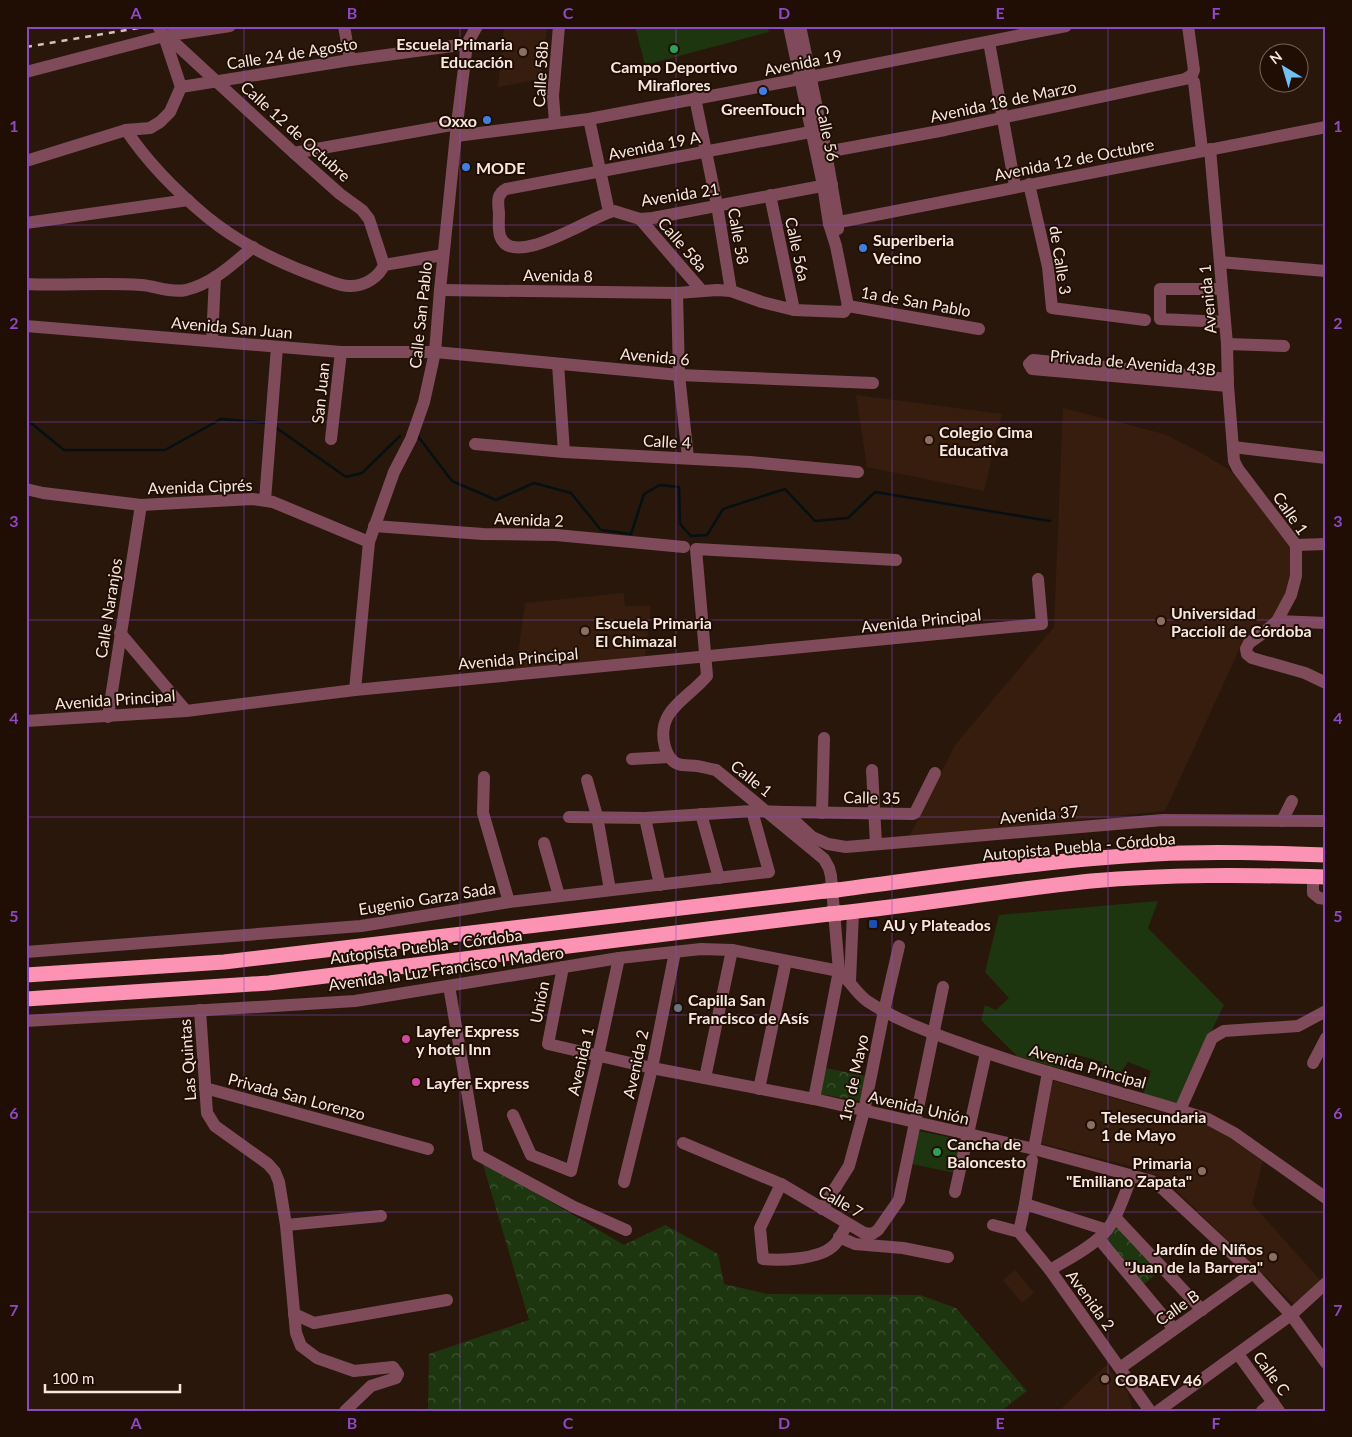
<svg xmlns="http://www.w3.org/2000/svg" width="1352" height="1437" viewBox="0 0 1352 1437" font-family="Lato,sans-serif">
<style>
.built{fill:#371d0e}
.grass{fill:#1d3610}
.forest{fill:url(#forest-crowns)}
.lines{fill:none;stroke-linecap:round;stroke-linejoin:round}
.stream{stroke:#041014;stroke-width:2.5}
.minor{stroke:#7f4b5b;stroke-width:12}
.highway{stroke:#fc93b5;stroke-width:15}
.rail{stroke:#d2c3ba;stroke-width:2.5;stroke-dasharray:6 6;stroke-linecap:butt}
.highway-bridge{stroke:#fc93b5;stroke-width:15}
.grid{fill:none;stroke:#8d48c4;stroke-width:1;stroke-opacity:0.55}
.leisure-dot{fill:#2e9e5b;stroke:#200e04;stroke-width:2}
.education-dot{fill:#8d6e63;stroke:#200e04;stroke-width:2}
.shop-dot{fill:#3f7fe0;stroke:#200e04;stroke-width:2}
.transit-dot{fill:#1a4fb4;stroke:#200e04;stroke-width:2}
.worship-dot{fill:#6b7280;stroke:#200e04;stroke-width:2}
.hotel-dot{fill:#d1479c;stroke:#200e04;stroke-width:2}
.labels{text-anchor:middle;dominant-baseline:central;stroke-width:4;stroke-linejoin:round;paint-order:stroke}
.poi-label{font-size:16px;font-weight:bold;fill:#f6e8e0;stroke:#200e04;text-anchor:start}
.street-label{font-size:16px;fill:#f6e8e0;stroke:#200e04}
.neatline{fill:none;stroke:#8d48c4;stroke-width:2}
.grid-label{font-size:16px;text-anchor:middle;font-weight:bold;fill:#8d48c4}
</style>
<defs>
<pattern id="forest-crowns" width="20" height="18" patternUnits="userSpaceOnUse" patternTransform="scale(1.25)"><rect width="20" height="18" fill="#1d3610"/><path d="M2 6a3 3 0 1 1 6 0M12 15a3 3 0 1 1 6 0" fill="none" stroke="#3e5332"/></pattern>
</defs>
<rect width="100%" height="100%" fill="#2a170b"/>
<!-- built -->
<g class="built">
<path d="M504,26H547L541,79L498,87Z"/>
<path d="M856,395L1002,414L984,491L867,467Z"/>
<path d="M1063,408L1164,434L1198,451L1228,469L1257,498L1295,553L1292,582L1275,615L1240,648L1165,811L909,837L955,745L1054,627Z"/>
<path d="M624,593L625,606H651L645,656L516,669L525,603Z"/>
<path d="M1051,1080L1209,1126L1224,1134L1263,1161L1252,1204L1321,1281L1295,1305L1162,1177L1126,1165L1040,1143Z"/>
<path d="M1015,1270L1034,1293L1022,1303L1003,1280Z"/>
<path d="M1106,1365L1128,1393L1133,1411H1059Z"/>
</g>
<!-- grass -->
<g class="grass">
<path d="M635,26H767L769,32L645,65Z"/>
<path d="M1158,901L1148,928L1224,1005L1177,1103L1143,1094L1151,1071L1128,1062L1119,1075L1101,1069L1102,1062L1071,1053L1066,1070L1017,1056L981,1020L985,1005L996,1010L1009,998L985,972L999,915Z"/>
<path d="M919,1131L962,1140L955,1173L912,1164Z"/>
</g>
<!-- forest -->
<g class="forest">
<path d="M825,1068L866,1076L861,1101L820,1094Z"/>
<path d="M482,1161L624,1245L665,1225L718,1254L724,1284L767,1294L920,1295L956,1308L1027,1391L1001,1411H428L429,1354L529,1320Z"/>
<path d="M1118,1224L1161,1270L1143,1285L1106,1241Z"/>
</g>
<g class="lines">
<!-- stream -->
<g class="stream">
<path d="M26,419L64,450H165L221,419L268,423"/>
<path d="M275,427L346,477L362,473L400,436"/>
<path d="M417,435L452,481L496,500L534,483L571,493L601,530L631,534L644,494L660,485L679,487L680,524L691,536L707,535L723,509L785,489L815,521L848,518L875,492L1050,521"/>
</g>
<!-- minor -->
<g class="minor">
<path d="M344,26L350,60"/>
<path d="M789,26L823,185L829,224L836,246L848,306"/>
<path d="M800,26L826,152L838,222V229"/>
<path d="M989,42L1015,186"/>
<path d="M26,72L164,36L230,26"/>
<path d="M1194,82L1202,150"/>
<path d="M181,87L350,60L467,44"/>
<path d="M695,98L717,205L731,291"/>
<path d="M589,119L609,212"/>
<path d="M555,123L553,96L559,26"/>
<path d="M126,130C148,163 177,192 207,217C240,244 282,264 321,278C330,281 342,287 351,286C365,286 379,277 384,265L369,219L362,210L340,194L294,153L178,46L164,36"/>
<path d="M821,130L506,189C496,194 498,203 499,213C499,220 498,229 500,236C512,271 591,216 614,211L640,219L653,218L832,184"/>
<path d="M456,136L589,119L800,79L1066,26"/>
<path d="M1210,149L1227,344L1228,386L1234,461L1238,469L1296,545V576L1291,595L1277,621L1263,633L1249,643L1246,649L1247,654L1252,658L1305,673L1326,683"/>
<path d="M826,152L945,130L1185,79L1192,75L1194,70L1188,26"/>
<path d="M294,153L457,124"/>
<path d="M26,161L126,130L150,128L160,122L170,112L181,87L164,36L158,26"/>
<path d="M1029,184L1048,267L1052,308L1145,320"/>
<path d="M770,195L794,310"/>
<path d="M640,219L702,291"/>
<path d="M26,223L188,200"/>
<path d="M829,224L1326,127"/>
<path d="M1220,262L1326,271"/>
<path d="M384,265L443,255"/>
<path d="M26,284C64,286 102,282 141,285C156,286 170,293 186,290C212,284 233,264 253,247"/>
<path d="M1222,289H1160V319L1225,322"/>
<path d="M440,290L677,293L717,290L731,291L762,302L794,310L844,312L848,306"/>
<path d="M677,293L679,375L688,458"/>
<path d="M848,306L979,329"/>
<path d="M26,326L341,352H435L679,375L873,383"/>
<path d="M212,341L215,277"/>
<path d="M1227,344L1284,346"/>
<path d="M558,364L564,452"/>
<path d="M1228,379L1033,360L1029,364L1032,369L1228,386"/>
<path d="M331,439L341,352"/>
<path d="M475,444L564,452L750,462L858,472"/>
<path d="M1233,447L1326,458"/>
<path d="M26,489L43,493L141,505L253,499L273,502L369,542"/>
<path d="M265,500L277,347"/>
<path d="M374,526L483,534L556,535L684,547"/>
<path d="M1296,545L1326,544"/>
<path d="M1277,621L1326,623"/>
<path d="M120,633L186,711"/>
<path d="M355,690L369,542L394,472L411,439L424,402L435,352L440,290L457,124L467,44L477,26"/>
<path d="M108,717L141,505"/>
<path d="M26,721L186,711L355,690L1042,624L1038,579"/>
<path d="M632,759L669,757"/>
<path d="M872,770L876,844"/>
<path d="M484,777L483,813L509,902"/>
<path d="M587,780L597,816L610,890"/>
<path d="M785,812L913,814L915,813L935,773"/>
<path d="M822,813L824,738"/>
<path d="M701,814L719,878"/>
<path d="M569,817L645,818L752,811L785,812L812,837L828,844L846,847L1163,820L1326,821"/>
<path d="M645,818L660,885"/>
<path d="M1282,821L1292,801"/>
<path d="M544,843L559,896"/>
<path d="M1313,877V893L1319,898L1326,899"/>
<path d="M26,952L361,926L509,902L769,872L752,811"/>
<path d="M563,967L548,1044L652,1068L814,1099L1034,1149L1152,1181L1164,1190L1253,1273L1291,1315L1326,1363"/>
<path d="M839,971C849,980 856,993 867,1001C894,1019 927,1031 957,1042C1039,1073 1125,1092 1208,1119L1234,1133L1326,1198"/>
<path d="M850,981L853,912"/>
<path d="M449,986L478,1155L574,1207L626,1230"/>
<path d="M200,1010L207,1113L215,1126L268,1164L275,1172L279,1182L286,1225L296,1333L301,1346L317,1358L354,1371L393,1367L398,1374L396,1378L371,1386L345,1411"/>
<path d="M26,1021L355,1001L619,958L701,949L732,950L839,971"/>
<path d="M1313,1063L1326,1038"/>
<path d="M705,1078L732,950"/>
<path d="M205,1088L428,1149"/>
<path d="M759,1089L786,961"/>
<path d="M814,1099L839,971L831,876L829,868L824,859L716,770C710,769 704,767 697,766C691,765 684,766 678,764C670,761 667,754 665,747C655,710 688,699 707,676L696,549L896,560"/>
<path d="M1180,1110L1212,1038L1224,1031L1298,1026L1326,1011"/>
<path d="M513,1115L531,1155L571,1171L598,1056L619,958"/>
<path d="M683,1143L781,1184L864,1233L872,1234L878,1230L899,1200L943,987"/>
<path d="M1034,1149L1048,1072"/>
<path d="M624,1182L652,1068L675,952"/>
<path d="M781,1184L760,1228L763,1259C782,1261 818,1259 832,1247C839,1242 843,1231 847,1224"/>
<path d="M955,1192L986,1053"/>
<path d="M1025,1204L1107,1230"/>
<path d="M822,1209L849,1166L864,1111L884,1011L899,946"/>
<path d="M1115,1217L1202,1310"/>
<path d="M286,1225L381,1216"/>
<path d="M993,1225L1019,1232L1050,1270L1150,1411"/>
<path d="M1019,1232L1025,1204L1032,1160"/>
<path d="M839,1237L855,1244L903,1248L948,1257"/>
<path d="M1099,1239L1174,1329"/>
<path d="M1050,1270C1066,1260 1085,1251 1099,1238C1117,1223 1123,1197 1132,1176"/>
<path d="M294,1314L314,1323L447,1300"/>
<path d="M1238,1354L1279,1411"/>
<path d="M1120,1368L1253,1273"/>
<path d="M1158,1411L1291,1315L1326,1283"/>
<path d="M1262,1411L1273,1402"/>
</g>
<!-- highway -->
<g class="highway">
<path d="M837,890C943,876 1048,860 1155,854C1211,851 1269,853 1326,855"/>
<path d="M840,913C924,904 1007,890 1091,881C1169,874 1248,875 1326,877"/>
<path d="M26,975L224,962L825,891"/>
<path d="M26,999L269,983L829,914"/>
</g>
<!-- rail -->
<path class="rail" d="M26,47L151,26"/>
<!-- highway-bridge -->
<g class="highway-bridge">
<path d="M825,891L837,890"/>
<path d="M829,914L840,913"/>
</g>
</g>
<!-- grid -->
<path class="grid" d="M244,26V1411M460,26V1411M676,26V1411M892,26V1411M1108,26V1411M26,225H1326M26,422H1326M26,620H1326M26,817H1326M26,1015H1326M26,1212H1326"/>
<!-- markers -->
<g class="leisure-dot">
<circle cx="674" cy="49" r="5"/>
<circle cx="937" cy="1152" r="5"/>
</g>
<g class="education-dot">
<circle cx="523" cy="52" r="5"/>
<circle cx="929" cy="440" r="5"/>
<circle cx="1161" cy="621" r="5"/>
<circle cx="585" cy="631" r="5"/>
<circle cx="1091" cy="1125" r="5"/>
<circle cx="1202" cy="1171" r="5"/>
<circle cx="1273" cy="1257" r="5"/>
<circle cx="1105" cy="1379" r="5"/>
</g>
<g class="shop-dot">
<circle cx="763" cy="91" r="5"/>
<circle cx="487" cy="120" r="5"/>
<circle cx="466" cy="167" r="5"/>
<circle cx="863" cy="248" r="5"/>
</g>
<rect class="transit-dot" x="868" y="919" width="10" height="10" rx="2.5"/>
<circle class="worship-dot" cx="678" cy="1008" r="5"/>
<g class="hotel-dot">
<circle cx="406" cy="1039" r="5"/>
<circle cx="416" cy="1082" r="5"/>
</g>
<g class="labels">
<!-- poi labels -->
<g class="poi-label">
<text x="513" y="43" text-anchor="end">Escuela Primaria<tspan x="513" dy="18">Educación</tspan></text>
<text x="674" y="66" text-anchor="middle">Campo Deportivo<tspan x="674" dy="18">Miraflores</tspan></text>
<text x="763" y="108" text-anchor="middle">GreenTouch</text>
<text x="477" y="120" text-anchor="end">Oxxo</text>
<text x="476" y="167">MODE</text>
<text x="873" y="239">Superiberia<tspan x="873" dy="18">Vecino</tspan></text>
<text x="939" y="431">Colegio Cima<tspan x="939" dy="18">Educativa</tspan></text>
<text x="1171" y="612">Universidad<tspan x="1171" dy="18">Paccioli de Córdoba</tspan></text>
<text x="595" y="622">Escuela Primaria<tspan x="595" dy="18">El Chimazal</tspan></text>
<text x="883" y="924">AU y Plateados</text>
<text x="688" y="999">Capilla San<tspan x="688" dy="18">Francisco de Asís</tspan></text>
<text x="416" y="1030">Layfer Express<tspan x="416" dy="18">y hotel Inn</tspan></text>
<text x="426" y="1082">Layfer Express</text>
<text x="1101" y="1116">Telesecundaria<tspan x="1101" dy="18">1 de Mayo</tspan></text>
<text x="947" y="1143">Cancha de<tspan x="947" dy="18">Baloncesto</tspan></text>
<text x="1192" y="1162" text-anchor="end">Primaria<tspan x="1192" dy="18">"Emiliano Zapata"</tspan></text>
<text x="1263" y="1248" text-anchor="end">Jardín de Niños<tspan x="1263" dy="18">"Juan de la Barrera"</tspan></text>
<text x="1115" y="1379">COBAEV 46</text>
</g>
<!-- street labels -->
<g class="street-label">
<text transform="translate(292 53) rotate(-9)">Calle 24 de Agosto</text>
<text transform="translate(803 62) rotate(-11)">Avenida 19</text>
<text transform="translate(540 74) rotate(-87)">Calle 58b</text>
<text transform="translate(1003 101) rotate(-12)">Avenida 18 de Marzo</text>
<text transform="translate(296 131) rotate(42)">Calle 12 de Octubre</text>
<text transform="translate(828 133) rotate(78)">Calle 56</text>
<text transform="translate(654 145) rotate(-11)">Avenida 19 A</text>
<text transform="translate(1074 159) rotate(-11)">Avenida 12 de Octubre</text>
<text transform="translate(680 194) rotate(-9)">Avenida 21</text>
<text transform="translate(739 236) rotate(80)">Calle 58</text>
<text transform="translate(683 244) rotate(49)">Calle 58a</text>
<text transform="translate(798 249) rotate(78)">Calle 56a</text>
<text transform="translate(1061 260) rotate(81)">de Calle 3</text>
<text transform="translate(558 275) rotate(1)">Avenida 8</text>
<text transform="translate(1207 299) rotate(-95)">Avenida 1</text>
<text transform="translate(916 301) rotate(10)">1a de San Pablo</text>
<text transform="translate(420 315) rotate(-84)">Calle San Pablo</text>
<text transform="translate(232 327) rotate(5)">Avenida San Juan</text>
<text transform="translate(655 356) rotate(5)">Avenida 6</text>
<text transform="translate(1133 362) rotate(5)">Privada de Avenida 43B</text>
<text transform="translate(320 393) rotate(-84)">San Juan</text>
<text transform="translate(667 441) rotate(3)">Calle 4</text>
<text transform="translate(200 486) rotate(-2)">Avenida Ciprés</text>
<text transform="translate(1291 513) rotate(55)">Calle 1</text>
<text transform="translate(529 519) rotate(2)">Avenida 2</text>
<text transform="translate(108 608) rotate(-81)">Calle Naranjos</text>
<text transform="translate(921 620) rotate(-6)">Avenida Principal</text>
<text transform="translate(518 658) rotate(-5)">Avenida Principal</text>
<text transform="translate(115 699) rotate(-4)">Avenida Principal</text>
<text transform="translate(752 778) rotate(39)">Calle 1</text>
<text transform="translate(872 797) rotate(1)">Calle 35</text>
<text transform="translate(1039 814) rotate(-5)">Avenida 37</text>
<text transform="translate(1079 846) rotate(-5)">Autopista Puebla - Córdoba</text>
<text transform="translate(427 898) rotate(-9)">Eugenio Garza Sada</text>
<text transform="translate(426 946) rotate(-7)">Autopista Puebla - Córdoba</text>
<text transform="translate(446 968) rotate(-8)">Avenida la Luz Francisco I Madero</text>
<text transform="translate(539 1002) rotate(-79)">Unión</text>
<text transform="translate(187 1060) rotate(-94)">Las Quintas</text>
<text transform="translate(580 1061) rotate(-77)">Avenida 1</text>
<text transform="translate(635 1064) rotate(-78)">Avenida 2</text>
<text transform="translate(1088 1066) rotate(16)">Avenida Principal</text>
<text transform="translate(853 1078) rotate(-78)">1ro de Mayo</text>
<text transform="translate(297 1096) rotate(15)">Privada San Lorenzo</text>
<text transform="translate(919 1107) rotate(13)">Avenida Unión</text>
<text transform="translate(841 1201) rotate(30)">Calle 7</text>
<text transform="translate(1091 1300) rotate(54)">Avenida 2</text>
<text transform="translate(1177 1307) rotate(-35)">Calle B</text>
<text transform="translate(1272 1373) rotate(54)">Calle C</text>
</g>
</g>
<!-- border -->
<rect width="1352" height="1437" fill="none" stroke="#200e04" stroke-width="55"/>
<!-- north arrow -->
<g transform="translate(1284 68) rotate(322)"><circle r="24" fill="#200e04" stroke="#76655c"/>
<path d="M0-4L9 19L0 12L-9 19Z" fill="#71c1f5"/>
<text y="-8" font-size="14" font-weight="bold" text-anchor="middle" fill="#f6e8e0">N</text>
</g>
<!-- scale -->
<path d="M45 1384v8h135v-8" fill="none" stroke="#f6e8e0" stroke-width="2.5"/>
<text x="52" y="1384" font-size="15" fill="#f6e8e0" stroke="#200e04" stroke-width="4" paint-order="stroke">100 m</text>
<rect x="28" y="28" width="1296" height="1382" class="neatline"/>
<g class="grid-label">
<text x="136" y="19">A</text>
<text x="352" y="19">B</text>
<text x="568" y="19">C</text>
<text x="784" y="19">D</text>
<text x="1000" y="19">E</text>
<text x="1216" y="19">F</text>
<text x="14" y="132">1</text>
<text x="1338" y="132">1</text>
<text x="14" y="329">2</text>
<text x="1338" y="329">2</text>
<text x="14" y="527">3</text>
<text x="1338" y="527">3</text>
<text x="14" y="724">4</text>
<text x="1338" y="724">4</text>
<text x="14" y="922">5</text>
<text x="1338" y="922">5</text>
<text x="14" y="1119">6</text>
<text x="1338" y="1119">6</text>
<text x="14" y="1316">7</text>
<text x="1338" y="1316">7</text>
<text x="136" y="1429">A</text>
<text x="352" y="1429">B</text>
<text x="568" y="1429">C</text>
<text x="784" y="1429">D</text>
<text x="1000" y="1429">E</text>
<text x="1216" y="1429">F</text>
</g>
</svg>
